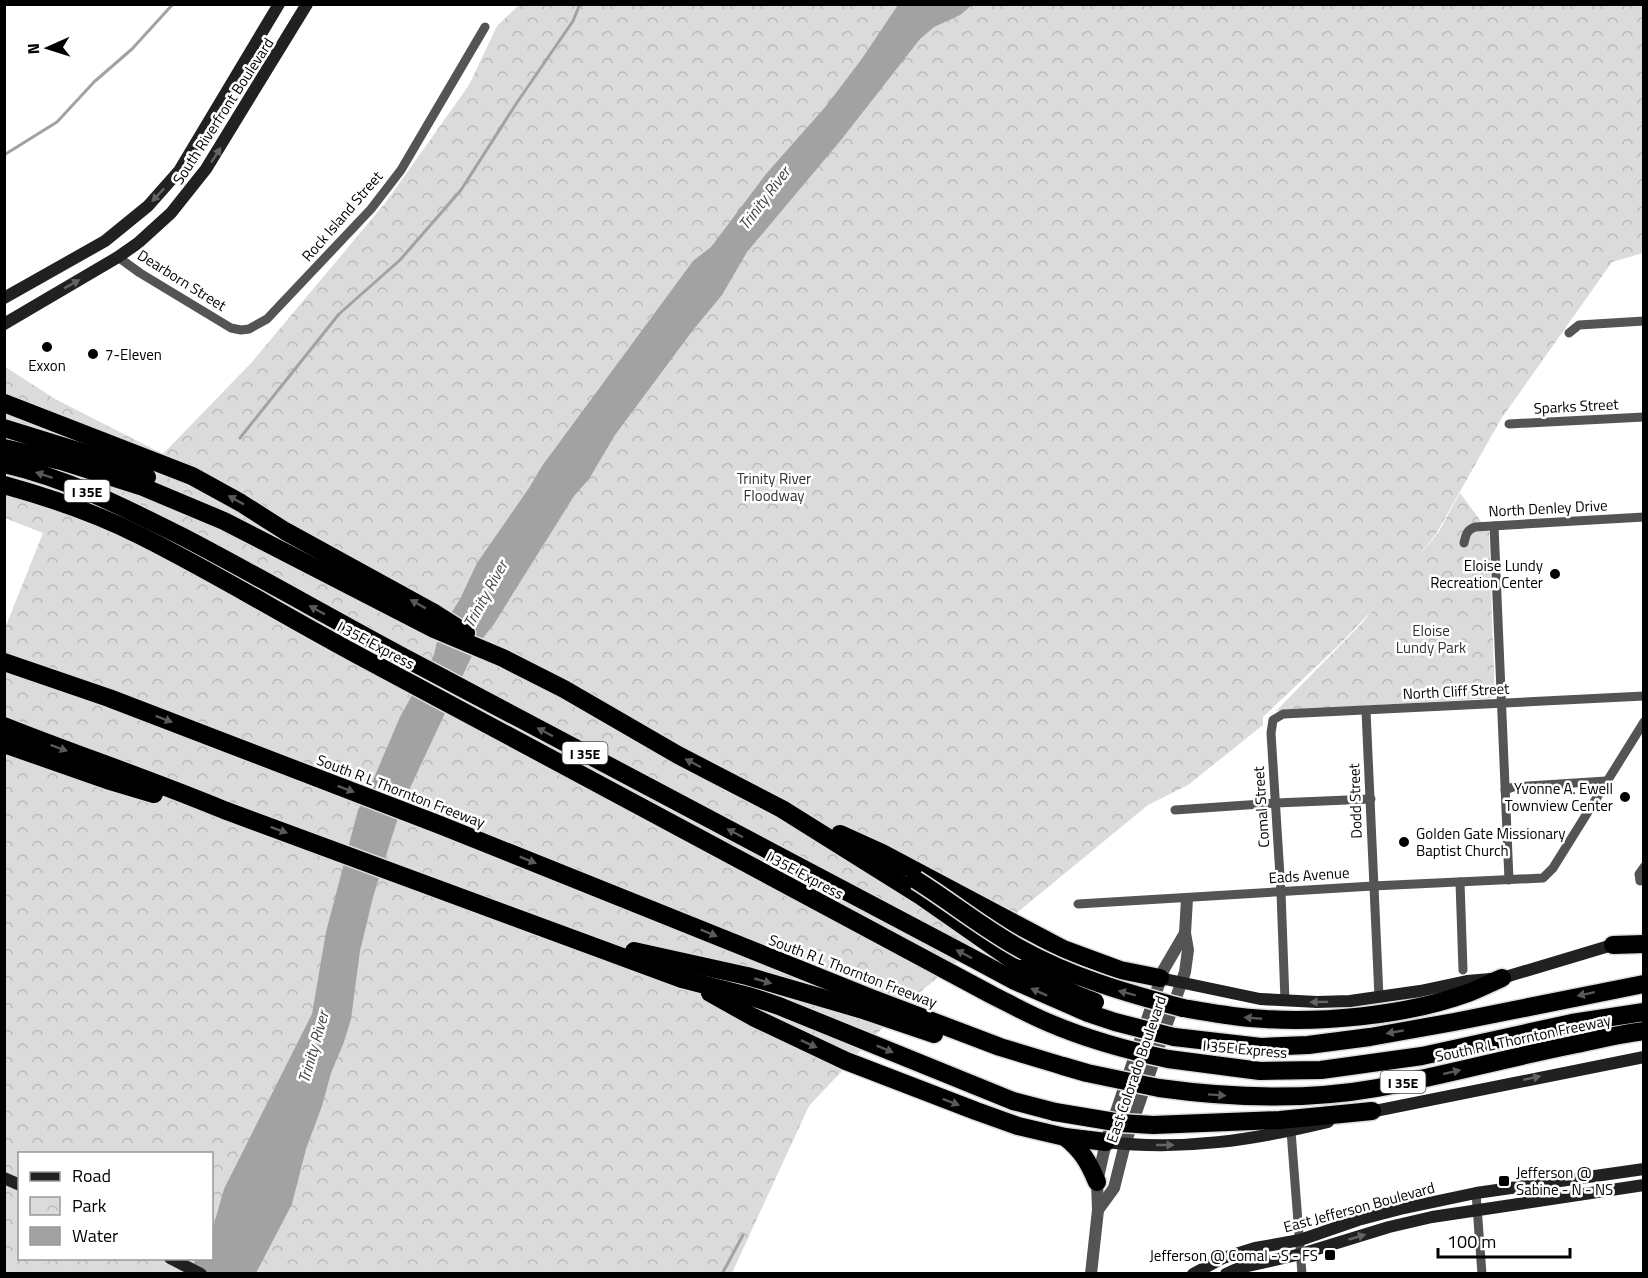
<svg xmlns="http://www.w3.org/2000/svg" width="1648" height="1278" viewBox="0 0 1648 1278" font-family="'Titillium Web',sans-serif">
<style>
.park{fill:url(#park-crowns);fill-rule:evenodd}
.water{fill:#a2a2a2}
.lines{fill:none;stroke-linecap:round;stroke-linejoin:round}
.stream{stroke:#a2a2a2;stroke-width:3}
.motorway-casing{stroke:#dbdbdb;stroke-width:21}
.minor{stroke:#545454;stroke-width:9}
.tertiary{stroke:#545454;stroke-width:12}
.secondary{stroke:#212121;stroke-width:12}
.motorway{stroke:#000;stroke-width:18}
.motorway-bridge-casing{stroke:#dbdbdb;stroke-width:21;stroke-linecap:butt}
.motorway-bridge{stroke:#000;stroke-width:18}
.oneway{fill:#646464}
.oneway2{fill:#595959}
.poi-dot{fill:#000;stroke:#fff;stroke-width:2}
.labels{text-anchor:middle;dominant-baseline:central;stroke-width:5;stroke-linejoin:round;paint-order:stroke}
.shield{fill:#fff;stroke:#4c4c4c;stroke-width:1.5}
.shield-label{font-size:14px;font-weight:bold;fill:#000}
.street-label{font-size:15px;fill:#000;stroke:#fff}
.poi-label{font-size:15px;fill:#000;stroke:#fff;text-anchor:start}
.park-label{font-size:15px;fill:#323232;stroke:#fff}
.water-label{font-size:16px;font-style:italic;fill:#434343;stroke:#fff}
</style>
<defs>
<pattern id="park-crowns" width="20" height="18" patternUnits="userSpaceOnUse" patternTransform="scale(1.5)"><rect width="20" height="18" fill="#dbdbdb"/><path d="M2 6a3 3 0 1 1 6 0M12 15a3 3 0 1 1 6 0" fill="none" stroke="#bababa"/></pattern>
</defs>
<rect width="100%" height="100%" fill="#fff"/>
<!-- park -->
<path class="park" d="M519,5H1643V253L1612,262L1501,419L1436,534L1416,559L1438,533L1460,493L1489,532L1495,698L1276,711L1362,623L1376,606L1339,645L1263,717V725L1188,785L1148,805L902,1007L809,1106L732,1273H5V628L43,533L5,518L4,366L55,399L163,454L252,362L386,202L469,85L497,26ZM20,1154H212V1258H20Z"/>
<!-- water -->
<path class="water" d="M898,5H972L960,15L934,27L920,39L841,140L747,252L722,295L693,330L615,435L589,479L574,496L494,624L476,647L402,805L373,897L360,951L351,1019L344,1042L331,1073L322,1106L306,1149L292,1204L256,1273L188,1274L196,1259L212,1258V1231L224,1189L312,1014L326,932L358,810L368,792L400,717L434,655L439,633L460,599L477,563L529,488L542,466L693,261L711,247L766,174L826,106L861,60Z"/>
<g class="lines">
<!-- stream -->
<g class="stream">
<path d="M4,155L57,122L94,82L132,49L173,4"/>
<path d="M240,438L339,314L400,260L461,190L516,104L573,21L580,4"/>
<path d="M722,1274L743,1235"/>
</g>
<defs>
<g id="motorway">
<path d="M4,403L192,476L241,503L285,531L436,614L466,633"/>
<path d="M4,428L88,454L147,477"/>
<path d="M4,448L61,461L143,487L224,521L434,629L503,658L564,689L678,755L782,809L921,896L1024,968"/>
<path d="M4,464C70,479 129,510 189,540C263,579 336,621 409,660C611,769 814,873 1015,981"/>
<path d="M4,485C51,498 98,514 141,536C223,577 301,626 382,668"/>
<path d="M4,662L109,698L440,825L871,998L1000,1047L1063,1066"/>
<path d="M4,726C77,755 152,780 224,810L682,979L752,997L779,1006L1013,1101L1055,1112"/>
<path d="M4,744L107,780L154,794"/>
<path d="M840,834L882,853L1063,949L1120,970L1160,978"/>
<path d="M1613,945L1644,944"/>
<path d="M634,951L747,976L860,1009L934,1034"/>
<path d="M710,993L753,1017L846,1061L976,1111L1018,1126L1065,1137L1106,1142"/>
<path d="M1183,1008C1206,1012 1228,1016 1251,1018C1317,1024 1405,1016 1468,993C1479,989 1490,983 1502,978"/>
<path d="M1174,1037L1261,1047L1308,1045L1370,1037L1454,1022L1644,984"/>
<path d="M1168,1059L1260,1071L1321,1070L1422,1056L1572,1023L1644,1012"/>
<path d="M1159,1088C1231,1098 1305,1101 1377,1088C1442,1076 1507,1058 1572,1045C1596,1040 1619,1034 1644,1031"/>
<path d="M1153,1125L1280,1120L1372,1111"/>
<path d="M1065,1137C1082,1150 1089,1163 1097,1182"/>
</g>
</defs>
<!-- motorway casing -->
<use href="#motorway" class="motorway-casing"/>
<!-- minor -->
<g class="minor">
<path d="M118,257L140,273L231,328L241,330L249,329L267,319L371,209L401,170L485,27"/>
<path d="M1569,333L1579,325L1644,321"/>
<path d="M1509,424L1644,417"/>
<path d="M1494,526L1509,880"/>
<path d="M1464,543C1466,534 1467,530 1475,527L1644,517"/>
<path d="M1366,711L1379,997"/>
<path d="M1505,790L1513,787L1606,781"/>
<path d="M1175,810L1276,803L1371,799"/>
<path d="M1640,881L1639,874L1644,867"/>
<path d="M1460,882L1463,970"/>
<path d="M1078,904L1373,886L1543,878L1553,868L1644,722"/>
<path d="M1285,1001L1281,892L1271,733L1273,720L1283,714L1644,696"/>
<path d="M1291,1131L1302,1274"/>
<path d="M1476,1193L1482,1274"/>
</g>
<!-- tertiary -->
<g class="tertiary">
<path d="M1098,1210L1114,1188L1125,1144L1185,972L1188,950L1185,933L1187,899"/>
<path d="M1091,1274L1098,1210L1097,1182L1106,1142L1164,969L1185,933"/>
</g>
<!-- secondary -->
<g class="secondary">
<path d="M4,298L105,241L148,206L179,171L279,4"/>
<path d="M4,324L118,257L138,243L171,213L206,169L307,4"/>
<path d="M1160,978L1260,999L1317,1002L1350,1001L1420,991L1467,981L1502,978L1619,943"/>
<path d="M1365,1113L1644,1057"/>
<path d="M1106,1142C1182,1151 1254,1140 1328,1122"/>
<path d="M4,1178L20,1185"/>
<path d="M170,1258L201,1274"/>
<path d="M1193,1274L1223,1258L1255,1248L1300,1240L1358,1220L1400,1209L1476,1193L1644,1169"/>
<path d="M1226,1274L1239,1268L1301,1254L1389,1227L1432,1217L1644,1185"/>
</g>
<!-- motorway -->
<use href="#motorway" class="motorway"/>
<defs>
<g id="motorway-bridge">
<path d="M382,668L992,995C1010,1004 1028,1014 1047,1022C1086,1039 1126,1050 1168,1059"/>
<path d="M916,880C951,902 983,928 1019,948C1071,977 1126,993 1183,1008"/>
<path d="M1024,968L1077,995L1095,1002"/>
<path d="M1015,981L1088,1013L1115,1022L1174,1037"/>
<path d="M1063,1066L1087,1073L1159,1088"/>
<path d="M1055,1112L1121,1123L1153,1125"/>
</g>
</defs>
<!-- motorway-bridge casing -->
<use href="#motorway-bridge" class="motorway-bridge-casing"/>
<!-- motorway-bridge -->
<use href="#motorway-bridge" class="motorway-bridge"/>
</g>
<!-- one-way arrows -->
<defs><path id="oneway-solid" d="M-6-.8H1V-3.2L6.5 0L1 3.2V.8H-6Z" transform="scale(1.5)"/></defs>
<g class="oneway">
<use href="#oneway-solid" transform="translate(216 155) rotate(-57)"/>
<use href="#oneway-solid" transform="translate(158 195) rotate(133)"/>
<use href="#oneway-solid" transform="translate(72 284) rotate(-29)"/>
<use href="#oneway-solid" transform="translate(1319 1002) rotate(179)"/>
<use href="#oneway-solid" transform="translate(1532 1078) rotate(-12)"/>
<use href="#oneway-solid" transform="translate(1165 1145)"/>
<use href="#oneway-solid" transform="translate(1357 1237) rotate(-17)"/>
</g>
<g class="oneway2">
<use href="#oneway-solid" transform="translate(44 475) rotate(-162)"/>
<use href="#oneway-solid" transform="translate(236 500) rotate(-151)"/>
<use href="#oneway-solid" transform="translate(418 604) rotate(-151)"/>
<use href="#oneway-solid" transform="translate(317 610) rotate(-151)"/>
<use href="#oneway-solid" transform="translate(164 719) rotate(21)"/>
<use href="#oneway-solid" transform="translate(545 732) rotate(-152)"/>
<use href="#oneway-solid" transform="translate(59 748) rotate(20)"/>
<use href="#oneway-solid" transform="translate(693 763) rotate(-152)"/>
<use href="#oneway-solid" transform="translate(346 789) rotate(21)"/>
<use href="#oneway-solid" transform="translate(279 830) rotate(20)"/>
<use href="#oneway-solid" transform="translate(735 833) rotate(-152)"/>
<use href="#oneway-solid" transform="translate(528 860) rotate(22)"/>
<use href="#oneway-solid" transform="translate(709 933) rotate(22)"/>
<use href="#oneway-solid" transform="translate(964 954) rotate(-152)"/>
<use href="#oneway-solid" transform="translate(763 981) rotate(16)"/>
<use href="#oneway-solid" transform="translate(1039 992) rotate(-156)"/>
<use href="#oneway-solid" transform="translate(1127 993) rotate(-165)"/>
<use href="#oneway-solid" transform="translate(1586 994) rotate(168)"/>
<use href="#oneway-solid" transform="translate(1253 1018) rotate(-175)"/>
<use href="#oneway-solid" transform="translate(1395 1032) rotate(170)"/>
<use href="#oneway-solid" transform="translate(809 1044) rotate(25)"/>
<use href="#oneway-solid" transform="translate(885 1049) rotate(22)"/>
<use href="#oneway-solid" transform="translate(1452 1072) rotate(-13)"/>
<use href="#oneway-solid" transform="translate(1217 1095) rotate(4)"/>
<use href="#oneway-solid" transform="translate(951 1102) rotate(21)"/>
</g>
<!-- markers -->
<g class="poi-dot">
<circle cx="47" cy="347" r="6"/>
<circle cx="93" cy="354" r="6"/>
<circle cx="1555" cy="574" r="6"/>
<circle cx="1625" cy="797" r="6"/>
<circle cx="1404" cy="842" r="6"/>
<rect x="1498" y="1175" width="12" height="12" rx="3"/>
<rect x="1324" y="1249" width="12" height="12" rx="3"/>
</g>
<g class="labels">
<!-- shield labels -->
<g class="shield">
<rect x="64.5" y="480" width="45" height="22" rx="4.5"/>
<rect x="562.5" y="742" width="45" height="22" rx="4.5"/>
<rect x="1380.5" y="1071" width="45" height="22" rx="4.5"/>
</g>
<g class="shield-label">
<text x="87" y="491">I 35E</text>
<text x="585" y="753">I 35E</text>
<text x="1403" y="1082">I 35E</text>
</g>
<!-- street labels -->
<g class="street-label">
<text transform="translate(223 111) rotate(-57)">South Riverfront Boulevard</text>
<text transform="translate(342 216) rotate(-49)">Rock Island Street</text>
<text transform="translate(182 280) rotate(32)">Dearborn Street</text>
<text transform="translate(1576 406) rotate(-3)">Sparks Street</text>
<text transform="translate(1548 508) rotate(-3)">North Denley Drive</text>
<text transform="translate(376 645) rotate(28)">I 35E Express</text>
<text transform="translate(1456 691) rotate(-3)">North Cliff Street</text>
<text transform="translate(401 791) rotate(21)">South R L Thornton Freeway</text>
<text transform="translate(1355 801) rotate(-92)">Dodd Street</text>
<text transform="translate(1261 807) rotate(-94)">Comal Street</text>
<text transform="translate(805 875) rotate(28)">I 35E Express</text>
<text transform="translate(1309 875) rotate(-4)">Eads Avenue</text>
<text transform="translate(853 971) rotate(21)">South R L Thornton Freeway</text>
<text transform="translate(1523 1038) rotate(-12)">South R L Thornton Freeway</text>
<text transform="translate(1245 1049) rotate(5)">I 35E Express</text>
<text transform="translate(1136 1069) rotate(-71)">East Colorado Boulevard</text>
<text transform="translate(1359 1207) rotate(-15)">East Jefferson Boulevard</text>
</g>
<!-- poi labels -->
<g class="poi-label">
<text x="105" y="354">7-Eleven</text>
<text x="47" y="365" text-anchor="middle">Exxon</text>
<text x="1543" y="565" text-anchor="end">Eloise Lundy<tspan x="1543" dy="17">Recreation Center</tspan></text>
<text x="1613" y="788" text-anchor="end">Yvonne A. Ewell<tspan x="1613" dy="17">Townview Center</tspan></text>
<text x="1416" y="833">Golden Gate Missionary<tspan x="1416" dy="17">Baptist Church</tspan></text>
<text x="1516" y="1172">Jefferson @<tspan x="1516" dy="17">Sabine - N - NS</tspan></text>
<text x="1318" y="1255" text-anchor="end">Jefferson @ Comal - S - FS</text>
</g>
<!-- park labels -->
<g class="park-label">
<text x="774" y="478">Trinity River<tspan x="774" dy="17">Floodway</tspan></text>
<text x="1431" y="630">Eloise<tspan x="1431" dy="17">Lundy Park</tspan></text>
</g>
<!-- water labels -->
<g class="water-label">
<text transform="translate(764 198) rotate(-53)">Trinity River</text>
<text transform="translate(485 594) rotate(-61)">Trinity River</text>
<text transform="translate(313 1047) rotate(-74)">Trinity River</text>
</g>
</g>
<!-- border -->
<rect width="1648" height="1278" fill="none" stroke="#000000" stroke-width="12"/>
<!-- legend -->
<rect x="18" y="1152" width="195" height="108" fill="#ffffff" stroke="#999999" stroke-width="1.5"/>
<rect x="30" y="1172" width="30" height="9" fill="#212121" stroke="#999999" stroke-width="1.5"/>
<text x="72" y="1182" font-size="18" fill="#000000">Road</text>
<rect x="30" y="1197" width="30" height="18" fill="url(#park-crowns)" stroke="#999999" stroke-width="1.5"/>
<text x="72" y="1212" font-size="18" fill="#000000">Park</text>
<rect x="30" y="1227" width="30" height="18" fill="#a2a2a2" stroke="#999999" stroke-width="1.5"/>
<text x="72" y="1242" font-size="18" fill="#000000">Water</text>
<!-- north arrow -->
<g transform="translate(48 48) rotate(267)" stroke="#ffffff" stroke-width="4.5" paint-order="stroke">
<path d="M0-4.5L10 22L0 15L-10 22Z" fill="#000000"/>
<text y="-9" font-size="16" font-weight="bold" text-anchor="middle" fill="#000000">N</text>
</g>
<!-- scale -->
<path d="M1438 1248v9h132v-9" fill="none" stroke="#000000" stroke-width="3"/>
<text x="1447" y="1248" font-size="18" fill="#000000" stroke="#ffffff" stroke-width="4.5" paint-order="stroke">100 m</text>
</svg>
